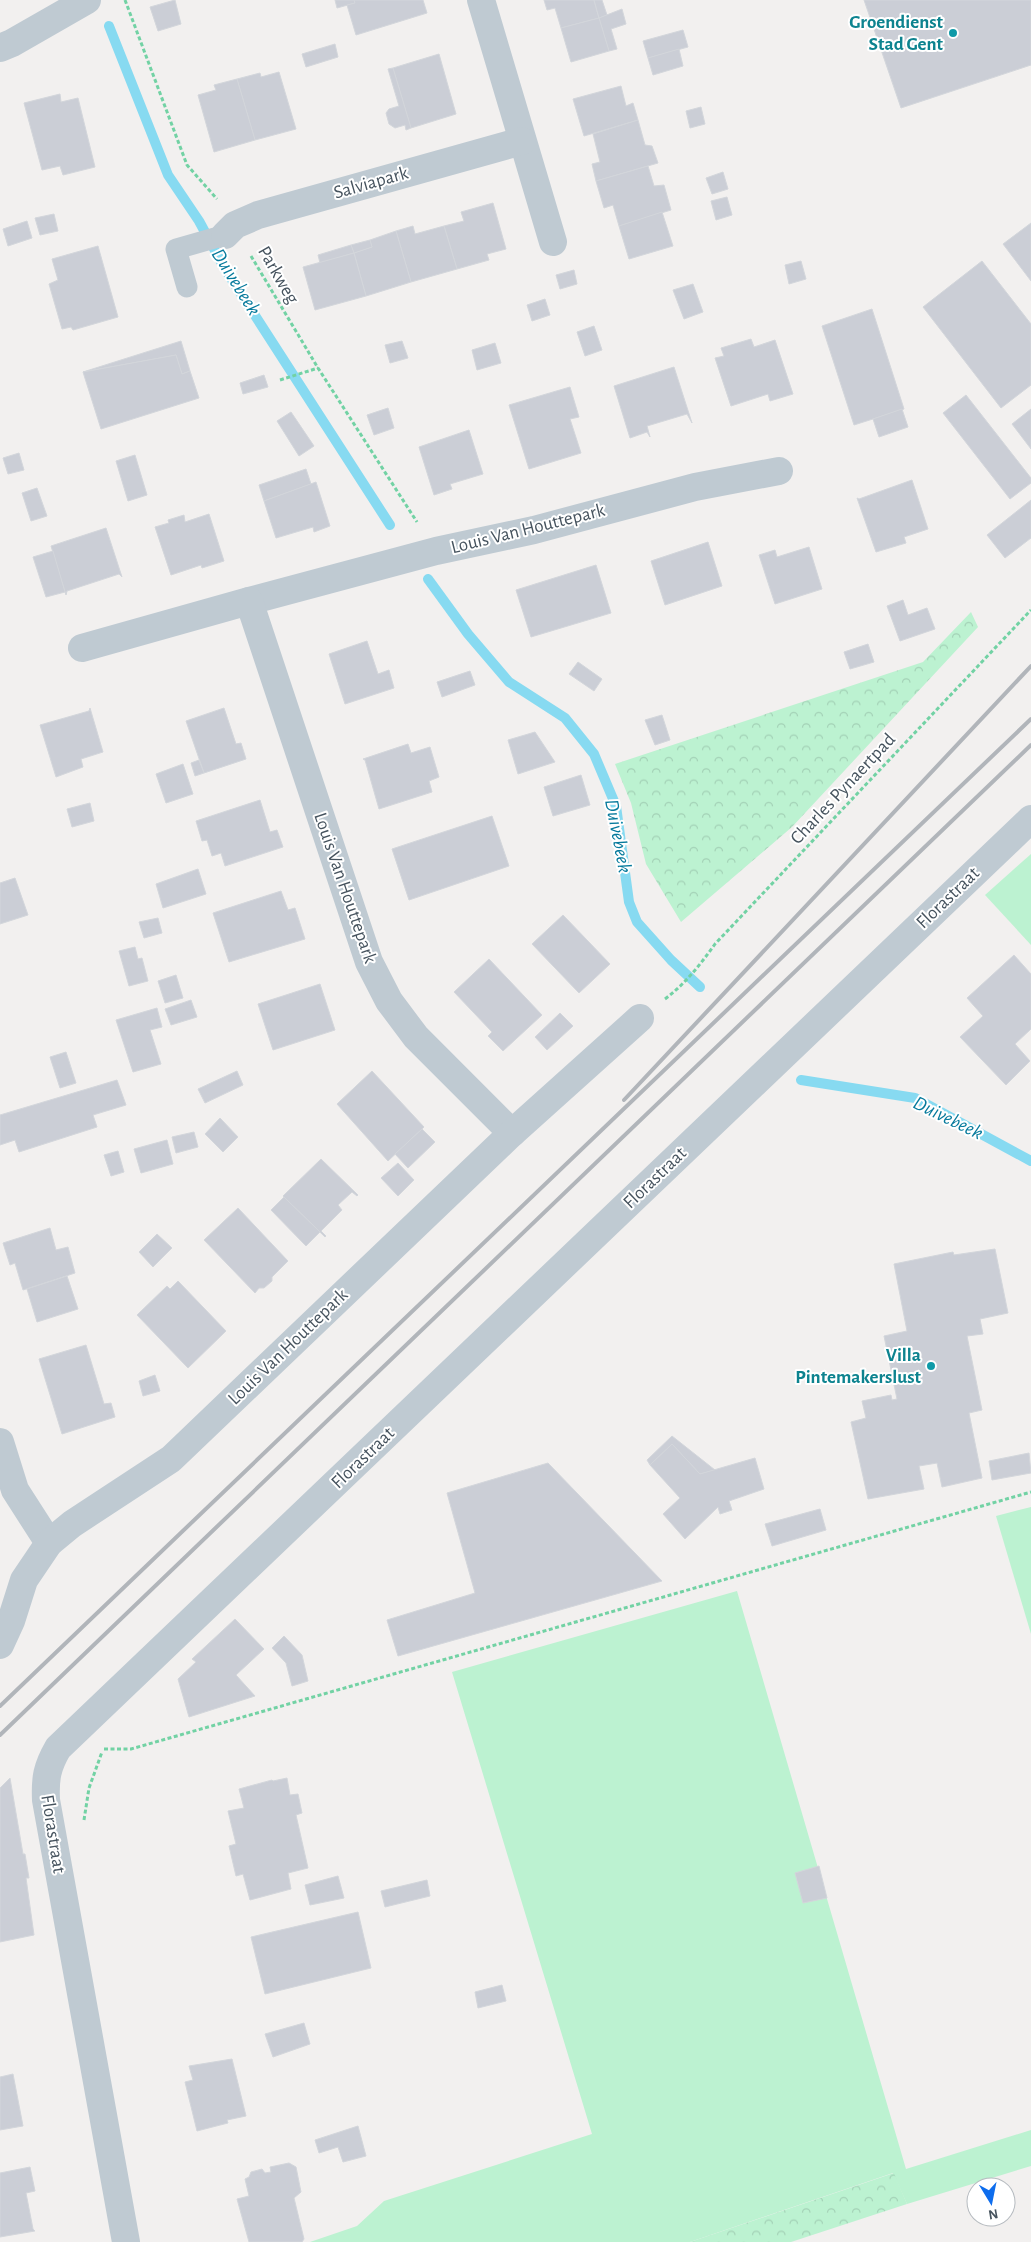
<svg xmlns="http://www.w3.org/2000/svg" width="1031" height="2242" viewBox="0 0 1031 2242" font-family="'Alegreya Sans',sans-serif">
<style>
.grass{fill:#bcf2d1}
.forest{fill:url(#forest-crowns)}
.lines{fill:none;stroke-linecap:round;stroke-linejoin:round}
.stream{stroke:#87daf1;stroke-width:10}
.building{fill:#cbced6;stroke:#d3d6db}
.path{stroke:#72d2a4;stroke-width:3;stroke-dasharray:4 2.5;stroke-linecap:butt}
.service{stroke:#bfcad2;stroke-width:21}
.minor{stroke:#bfcad2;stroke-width:28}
.rail{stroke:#b1b5ba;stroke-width:4}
.culture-dot{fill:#0f9aa8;stroke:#fff;stroke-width:2}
.labels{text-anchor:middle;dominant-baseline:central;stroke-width:4;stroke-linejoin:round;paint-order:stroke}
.culture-label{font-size:19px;font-weight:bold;fill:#0d838f;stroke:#fff;text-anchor:end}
.street-label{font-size:19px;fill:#46535e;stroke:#fff}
.water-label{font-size:20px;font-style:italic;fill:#067a9c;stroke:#fff}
</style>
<defs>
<pattern id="forest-crowns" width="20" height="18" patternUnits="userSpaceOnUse" patternTransform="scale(1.25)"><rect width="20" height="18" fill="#bcf2d1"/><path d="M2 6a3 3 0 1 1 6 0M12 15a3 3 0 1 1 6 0" fill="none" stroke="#a3d1b6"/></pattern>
</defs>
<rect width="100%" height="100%" fill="#f2f0ef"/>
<!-- grass -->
<g class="grass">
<path d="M1031,854V945L985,895Z"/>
<path d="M1031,1507V1634L996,1516Z"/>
<path d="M737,1591L906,2169L1031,2130V2166L907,2204L893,2173L690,2242H310L357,2226L384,2201L592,2134L452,1672Z"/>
</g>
<!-- forest -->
<g class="forest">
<path d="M971,612L978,627L792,827L681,922L646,864L631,803L615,764L923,662Z"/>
<path d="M894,2173L907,2204L791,2242H690Z"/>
</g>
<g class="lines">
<!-- stream -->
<g class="stream">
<path d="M109,26L168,175L199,221L225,269L390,525"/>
<path d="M428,579L468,634L509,682L565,718L594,754L616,806L629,902L637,922L671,960L700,987"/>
<path d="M801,1080L915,1098L1031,1161"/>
</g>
</g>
<!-- building -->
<g class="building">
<path d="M175,0L181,24L158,31L150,7Z"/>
<path d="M335,0H354L355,3L337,8Z"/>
<path d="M354,0H423L427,13L356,35L347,5L355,3Z"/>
<path d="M544,0H594L599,18L561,28L555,8L547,10Z"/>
<path d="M594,0H602L607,15L599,18Z"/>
<path d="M864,0H1031V65L901,108Z"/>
<path d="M622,9L626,24L611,29L617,49L609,51L599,18Z"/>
<path d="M599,18L609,51L571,62L561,28Z"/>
<path d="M683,30L688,47L648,58L643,41Z"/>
<path d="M335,44L338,57L306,67L302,54Z"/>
<path d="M679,49L683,66L653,75L648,58Z"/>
<path d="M439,54L456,114L411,128L393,68Z"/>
<path d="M393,68L411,128L406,130L405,125L395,128L389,124L386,113L389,109L399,106L388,69Z"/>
<path d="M279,72L296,129L255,140L237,79L260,73L261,77Z"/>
<path d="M237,79L255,140L214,152L198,95L216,90L214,85Z"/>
<path d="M621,86L626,106L633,103L638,120L584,136L573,99Z"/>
<path d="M60,94L61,102L78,98L95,167L63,175L60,166L42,170L24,103Z"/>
<path d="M701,107L705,124L690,128L686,111Z"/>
<path d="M638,120L645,145L652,146L658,163L596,181L592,164L600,162L593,134Z"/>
<path d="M648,166L654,186L664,185L671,210L619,226L613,205L604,208L596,181Z"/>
<path d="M723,172L728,189L712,194L706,178Z"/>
<path d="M727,197L732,215L716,220L711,201Z"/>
<path d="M493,203L506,249L487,254L489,260L457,269L444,226L464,221L461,212Z"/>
<path d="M662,212L673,246L629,259L619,226Z"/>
<path d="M54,214L58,231L40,235L35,218Z"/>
<path d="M27,221L32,238L8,246L3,229Z"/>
<path d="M1031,223V281L1003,244Z"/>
<path d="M413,226L415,234L444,226L457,269L411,282L396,231Z"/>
<path d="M396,231L411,282L366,296L354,253L372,247L370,240Z"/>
<path d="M370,240L372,247L354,253L351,245Z"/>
<path d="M351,245L354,253L320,263L318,255Z"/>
<path d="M98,246L118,317L73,330L71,327L62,329L49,284L58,280L52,259Z"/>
<path d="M354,253L366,296L315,310L303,267Z"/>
<path d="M801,261L806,279L789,284L785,265Z"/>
<path d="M982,261L1031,324V385L1001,408L923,307Z"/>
<path d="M574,270L577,284L560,289L556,275Z"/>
<path d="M693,284L703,312L684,319L673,290Z"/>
<path d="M545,299L550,315L532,321L527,305Z"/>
<path d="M872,309L904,409L854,425L822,326Z"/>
<path d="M594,326L602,350L585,356L577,332Z"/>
<path d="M751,339L754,347L775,340L793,394L770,401L768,394L731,406L715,358L724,356L721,348Z"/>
<path d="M181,341L190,371L182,374L176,355L83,372Z"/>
<path d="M402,341L408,358L390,363L385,345Z"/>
<path d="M495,343L501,363L477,370L472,350Z"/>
<path d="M176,355L182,374L190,371L199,398L101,429L83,372Z"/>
<path d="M674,367L692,423L687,414L647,426L650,437L647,432L630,438L614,386Z"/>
<path d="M264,375L268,387L243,394L240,383Z"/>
<path d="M570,387L579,417L570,419L581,453L529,469L509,405Z"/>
<path d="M966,395L1031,478V483L1010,499L943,413Z"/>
<path d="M388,408L394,428L374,435L367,415Z"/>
<path d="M902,409L908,427L879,437L873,419Z"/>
<path d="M1031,409V449L1012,424Z"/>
<path d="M291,412L314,446L299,456L277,421Z"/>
<path d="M469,430L483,474L450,484L452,489L434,495L419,447Z"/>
<path d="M19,453L24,470L8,474L3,458Z"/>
<path d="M135,455L147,495L128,501L116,461Z"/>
<path d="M306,469L311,484L264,501L259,485Z"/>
<path d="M912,480L928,529L904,537L906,543L876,552L857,498L859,499Z"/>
<path d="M316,482L330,526L314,532L313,527L276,538L264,501Z"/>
<path d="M37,488L47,516L31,521L22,493Z"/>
<path d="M1031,500V538L1005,558L987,535Z"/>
<path d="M209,514L224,561L202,568L201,565L171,575L155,527L169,523L168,520L184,515L185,522Z"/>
<path d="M106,528L122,577L119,574L67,591L66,595L51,546Z"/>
<path d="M708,542L722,586L665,605L651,561Z"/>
<path d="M809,547L822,589L775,604L759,555L775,550L777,557Z"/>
<path d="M53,551L65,592L46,597L33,557Z"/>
<path d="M596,565L611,613L531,637L516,590Z"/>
<path d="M903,600L908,615L927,608L935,629L900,641L887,606Z"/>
<path d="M367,641L378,674L389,670L394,688L345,704L329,654Z"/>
<path d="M868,644L874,662L850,669L844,652Z"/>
<path d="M578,662L602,679L594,691L569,674Z"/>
<path d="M470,671L475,685L442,697L437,682Z"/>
<path d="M90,708L103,752L81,759L83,767L56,777L40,725L89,711Z"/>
<path d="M224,708L236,744L241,743L246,759L204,773L186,721Z"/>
<path d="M662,715L670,740L655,745L645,720Z"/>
<path d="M535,732L555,762L518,774L508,740Z"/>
<path d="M408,744L411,753L430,747L439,777L429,781L432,792L379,809L365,760L363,759Z"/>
<path d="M199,760L204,773L195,776L191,763Z"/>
<path d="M183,764L193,794L166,803L156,774Z"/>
<path d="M581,775L590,805L553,816L544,787Z"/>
<path d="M260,800L270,832L277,830L283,847L225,866L221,853L212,856L207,840L202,841L196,821Z"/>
<path d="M90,803L94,821L72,827L67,809Z"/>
<path d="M492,816L509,866L409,900L392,849Z"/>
<path d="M198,869L206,894L163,908L156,884Z"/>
<path d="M15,878L28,915L0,924V883Z"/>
<path d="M281,891L288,910L295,908L305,939L229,962L213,913Z"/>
<path d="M563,915L610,964L579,993L532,944Z"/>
<path d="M158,918L162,933L144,938L139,922Z"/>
<path d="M135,947L138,959L142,958L148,981L129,986L119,951Z"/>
<path d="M1014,955L1031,974V1029L1015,1044L1030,1061L1006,1085L960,1037L983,1016L967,998Z"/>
<path d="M489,959L542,1015L503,1051L488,1036L492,1032L454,992Z"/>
<path d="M176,975L183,998L165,1003L158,981Z"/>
<path d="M320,984L335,1030L273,1050L258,1004Z"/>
<path d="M191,1000L197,1017L171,1025L165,1009Z"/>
<path d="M157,1008L162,1027L150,1030L161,1064L133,1072L116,1020Z"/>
<path d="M560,1013L573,1026L547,1050L535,1037Z"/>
<path d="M66,1052L76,1083L60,1088L50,1057Z"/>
<path d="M237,1071L243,1085L205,1103L198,1089Z"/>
<path d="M372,1071L424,1127L388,1161L337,1104Z"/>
<path d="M117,1080L126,1105L93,1115L97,1127L19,1152L15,1140L0,1145V1115Z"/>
<path d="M220,1118L238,1137L223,1152L205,1134Z"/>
<path d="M422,1129L435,1142L408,1168L395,1154Z"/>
<path d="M194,1132L198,1147L176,1153L172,1137Z"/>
<path d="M167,1140L173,1164L141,1173L134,1149Z"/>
<path d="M118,1151L124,1172L111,1176L104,1155Z"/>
<path d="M321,1159L358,1195L357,1196L352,1192L338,1205L342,1210L321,1231L326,1236L325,1237L283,1196Z"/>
<path d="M398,1163L414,1180L398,1196L381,1178Z"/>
<path d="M284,1197L320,1232L306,1246L271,1210Z"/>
<path d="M238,1208L288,1261L272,1277V1281L264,1288H259L255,1293L204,1240Z"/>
<path d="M50,1228L56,1250L68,1247L75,1273L23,1290L15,1263L10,1265L3,1243Z"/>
<path d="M157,1234L172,1248L153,1267L139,1252Z"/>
<path d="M995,1249L1008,1313L980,1319L983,1334L967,1336L982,1410L969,1413L982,1478L942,1487L937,1463L919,1466L924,1489L868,1499L851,1422L866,1418L862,1401L891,1395L892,1400L897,1399L884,1336L907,1331L894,1264L953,1252L954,1255Z"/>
<path d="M67,1276L78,1309L37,1322L27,1289Z"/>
<path d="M178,1281L226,1331L188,1368L137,1315L167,1286L170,1289Z"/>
<path d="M86,1345L104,1404L111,1403L115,1417L62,1434L39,1359Z"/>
<path d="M155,1375L160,1391L143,1396L139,1381Z"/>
<path d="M672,1436L715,1470L700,1474L672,1444L650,1465L647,1460Z"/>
<path d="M672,1444L700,1474L755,1458L764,1489L729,1501L732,1510L720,1514L718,1507L685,1539L663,1514L680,1498L650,1465Z"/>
<path d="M1029,1453L1031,1473L992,1480L989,1461Z"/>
<path d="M548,1463L662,1581L398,1656L387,1620L475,1593L447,1493Z"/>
<path d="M820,1509L826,1530L772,1546L765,1524Z"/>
<path d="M235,1619L264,1649L236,1675L255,1696L189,1717L178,1679L196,1662L192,1659Z"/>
<path d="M284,1636L302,1655L308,1681L292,1686L286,1663L272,1648Z"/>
<path d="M10,1778L23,1854H25L29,1878H26L34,1935L0,1942V1788Z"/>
<path d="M287,1778L290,1795L298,1794L302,1813L296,1815L308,1868L288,1873L291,1889L250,1900L243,1874L236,1876L229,1846L236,1844L228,1811L244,1808L239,1789L272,1780L273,1781Z"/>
<path d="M819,1866L827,1898L803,1903L795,1873Z"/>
<path d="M338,1876L344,1898L310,1905L305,1885Z"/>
<path d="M427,1880L430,1896L385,1907L381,1891Z"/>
<path d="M358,1912L371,1968L265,1994L251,1937Z"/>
<path d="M502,1985L506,2001L478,2008L475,1992Z"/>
<path d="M304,2023L310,2044L273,2057L265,2034Z"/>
<path d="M232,2059L246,2116L227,2120L228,2123L197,2131L185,2082L193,2080L189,2066Z"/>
<path d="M13,2074L23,2126L0,2130V2077Z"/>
<path d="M358,2126L366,2156L343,2162L338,2147L319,2153L315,2140Z"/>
<path d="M289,2163L296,2167L301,2192L294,2198L304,2239L302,2242H249L237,2199L249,2196L245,2179L249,2177L251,2172L262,2169L265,2173L271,2172L270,2167Z"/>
<path d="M30,2167L35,2191L26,2193L33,2229L35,2231L0,2237V2173Z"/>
</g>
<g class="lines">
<!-- path -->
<g class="path">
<path d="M125,0L187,165L217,199"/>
<path d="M251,256L318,368L417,522"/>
<path d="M280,380L318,368"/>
<path d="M665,999C685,984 700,965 715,944L1031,610"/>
<path d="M104,1749H131L1031,1492"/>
<path d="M84,1820L89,1788L102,1752"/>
</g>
<!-- service -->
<path class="service" d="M187,287L176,249L225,235"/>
<!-- minor -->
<g class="minor">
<path d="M481,0L553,242"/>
<path d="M0,48L12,43L87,0"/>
<path d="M225,235L235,225L258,215L522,141"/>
<path d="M249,601L436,551L534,530L695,487L779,471"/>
<path d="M82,648L249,601L369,962L389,1001L416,1037L512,1133"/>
<path d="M0,1442L15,1490L49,1543"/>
<path d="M0,1645L11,1621L24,1580L49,1543L72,1524L171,1459L512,1133L640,1018"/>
<path d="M126,2242L46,1800C45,1778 47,1767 58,1748L1031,819"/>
</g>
<!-- rail -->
<g class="rail">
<path d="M624,1100L1031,666"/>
<path d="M0,1706L1031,719"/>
<path d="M0,1735L1031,745"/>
</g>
</g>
<!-- markers -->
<g class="culture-dot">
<circle cx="953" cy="33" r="5"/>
<circle cx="931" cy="1366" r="5"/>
</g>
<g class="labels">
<!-- culture labels -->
<g class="culture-label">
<text x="943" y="22">Groendienst<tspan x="943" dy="22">Stad Gent</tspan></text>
<text x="921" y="1355">Villa<tspan x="921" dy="22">Pintemakerslust</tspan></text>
</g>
<!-- street labels -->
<g class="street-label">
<text transform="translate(371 183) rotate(-16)">Salviapark</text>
<text transform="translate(278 275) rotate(60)">Parkweg</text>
<text transform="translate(528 529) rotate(-14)">Louis Van Houttepark</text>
<text transform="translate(843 789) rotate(-47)">Charles Pynaertpad</text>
<text transform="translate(345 888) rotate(71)">Louis Van Houttepark</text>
<text transform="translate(948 898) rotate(-44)">Florastraat</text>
<text transform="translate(655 1178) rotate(-44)">Florastraat</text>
<text transform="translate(288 1347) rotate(-44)">Louis Van Houttepark</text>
<text transform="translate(363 1458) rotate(-44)">Florastraat</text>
<text transform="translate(53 1834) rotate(81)">Florastraat</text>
</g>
<!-- water labels -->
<g class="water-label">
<text transform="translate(236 282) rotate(58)">Duivebeek</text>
<text transform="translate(618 836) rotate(79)">Duivebeek</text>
<text transform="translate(948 1118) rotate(26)">Duivebeek</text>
</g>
</g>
<!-- north arrow -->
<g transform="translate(991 2202) rotate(170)"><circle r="24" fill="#ffffff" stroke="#b5babf"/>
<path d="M0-4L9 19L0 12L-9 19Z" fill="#0e6ded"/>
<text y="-8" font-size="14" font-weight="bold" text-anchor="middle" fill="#46535e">N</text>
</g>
</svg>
